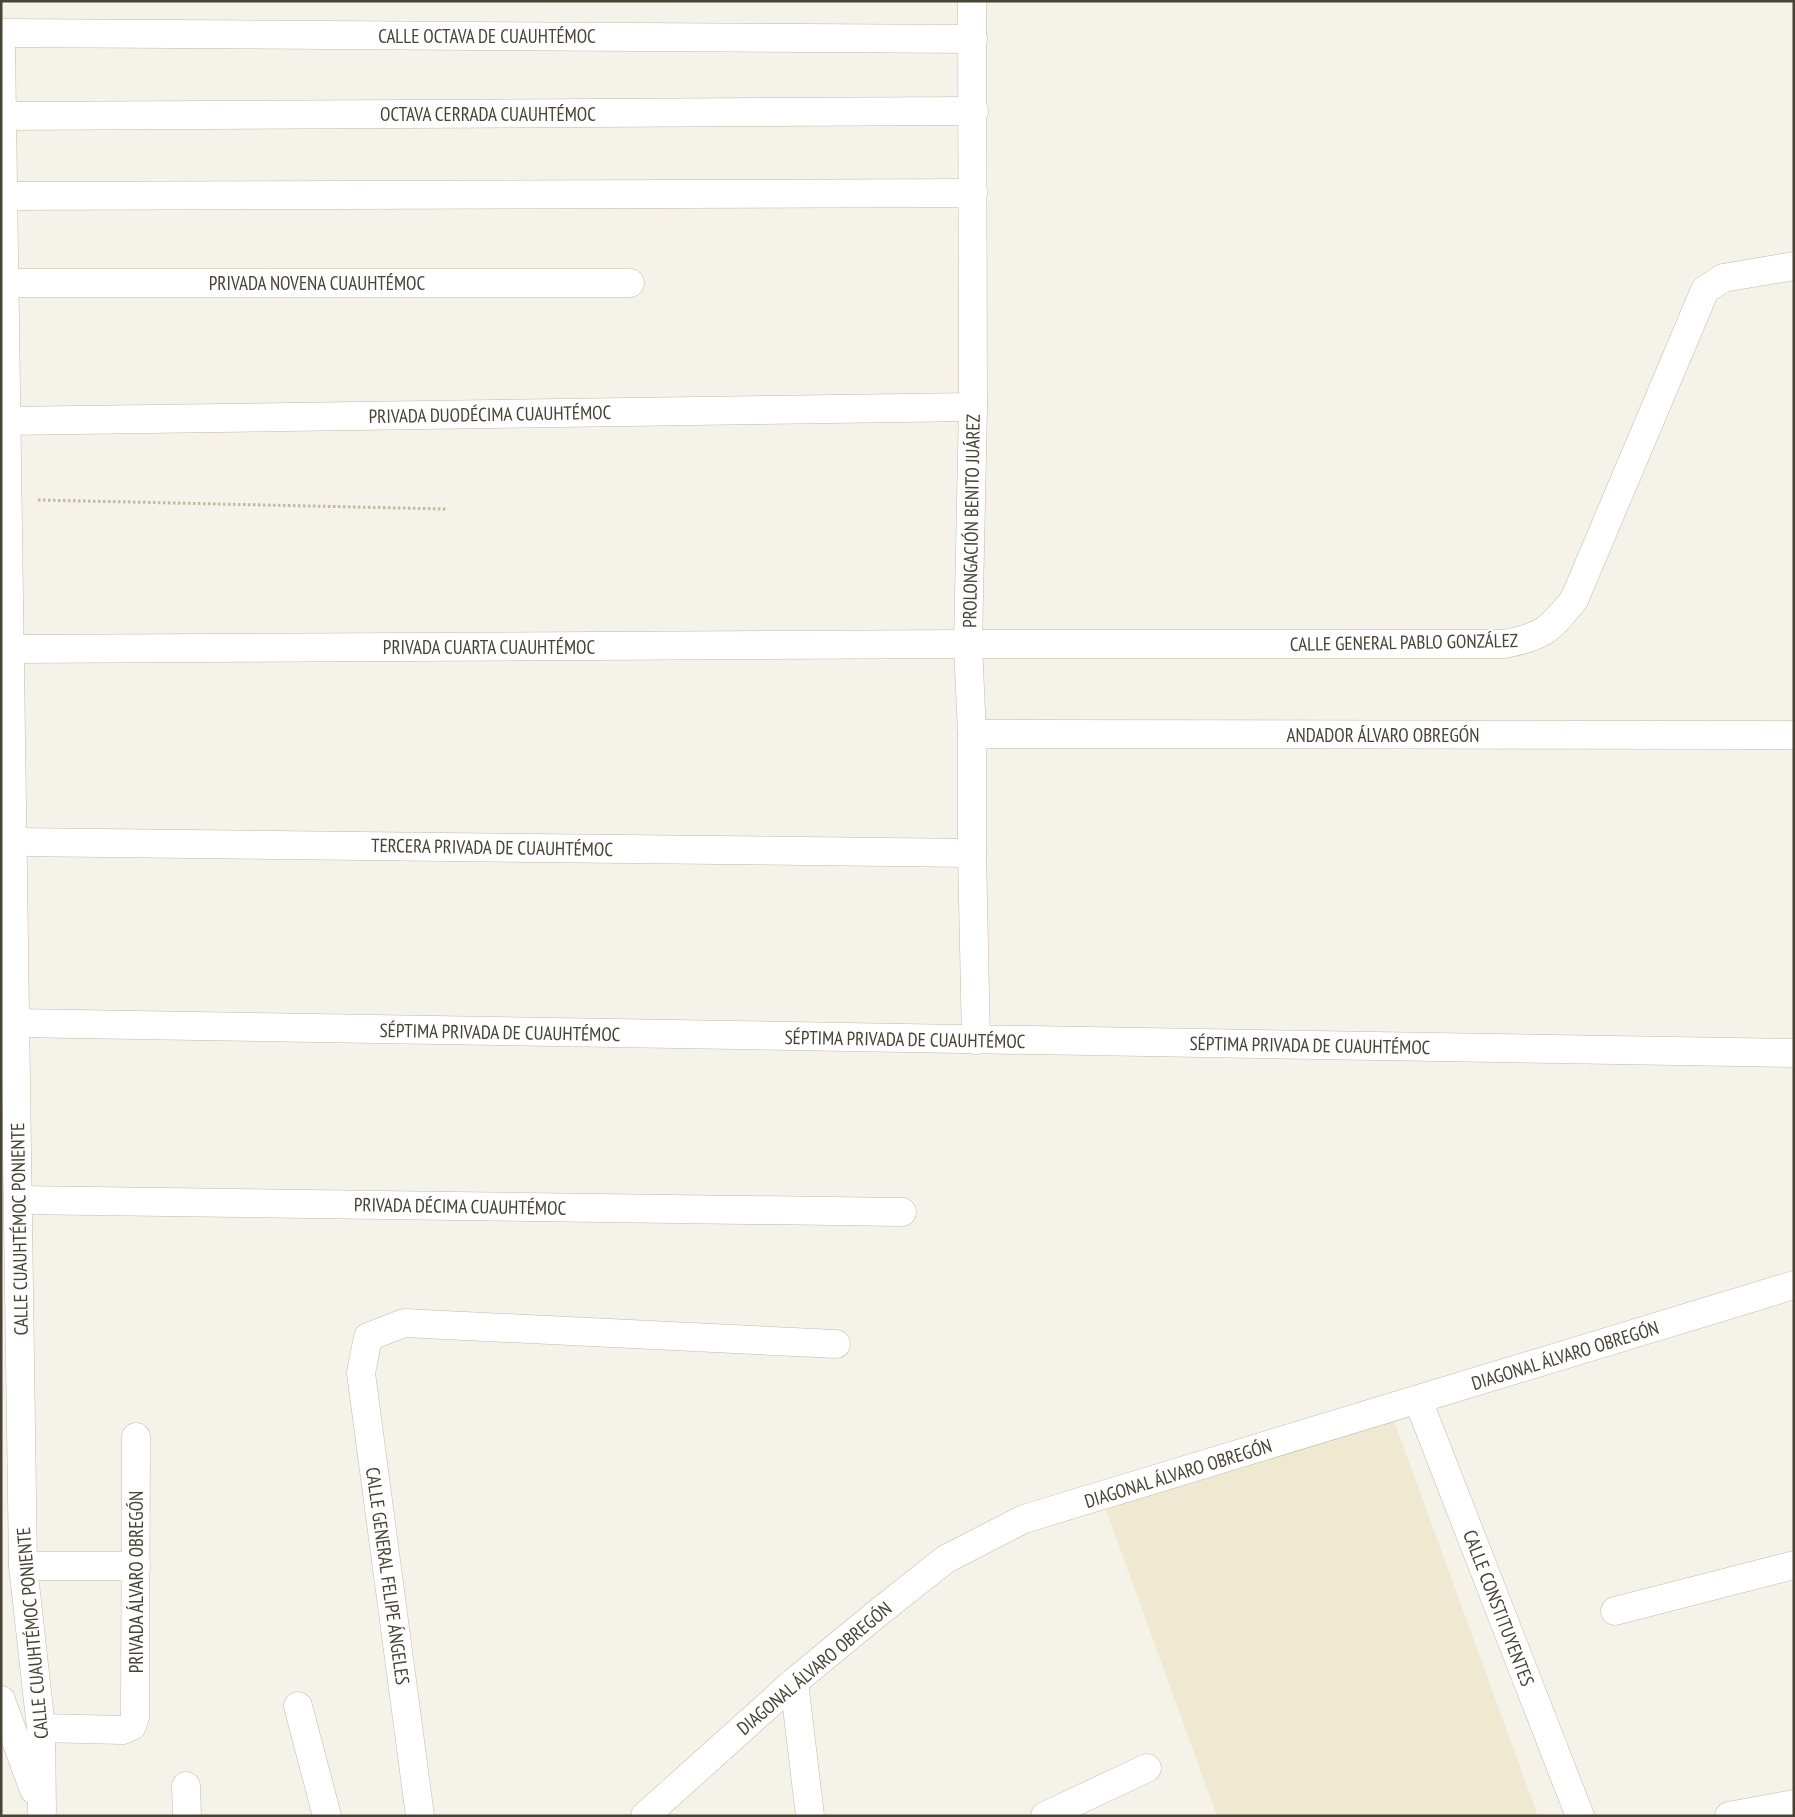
<svg xmlns="http://www.w3.org/2000/svg" width="1795" height="1817" viewBox="0 0 1795 1817" font-family="'PT Sans Narrow',sans-serif">
<style>
.education{fill:#efe9d2}
.lines{fill:none;stroke-linecap:round;stroke-linejoin:round}
.minor-casing{stroke:#c1bbaa;stroke-width:29}
.path{stroke:#c4b99b;stroke-width:3;stroke-dasharray:2.5 2.5;stroke-linecap:butt}
.minor{stroke:#fff;stroke-width:28}
.labels{text-anchor:middle;dominant-baseline:central;stroke-width:4;stroke-linejoin:round;paint-order:stroke}
.street-label{font-size:19px;fill:#494336;stroke:#fff}
</style>
<rect width="100%" height="100%" fill="#f5f2e9"/>
<!-- education -->
<path class="education" d="M1389,1407L1538,1816H1217L1106,1510Z"/>
<g class="lines">
<defs>
<g id="minor">
<path d="M972,1L973,407L968,644L972,734V853L976,1040"/>
<path d="M1,33L973,39"/>
<path d="M1,46L23,1566L41,1728L42,1811"/>
<path d="M2,116L974,111"/>
<path d="M3,196L973,193"/>
<path d="M5,283H630"/>
<path d="M6,421L973,407"/>
<path d="M10,649L968,644H1504C1543,637 1549,630 1574,600L1705,290L1723,278L1794,266"/>
<path d="M972,734L1794,735"/>
<path d="M13,842L972,853"/>
<path d="M16,1023L1794,1053"/>
<path d="M18,1200L902,1212"/>
<path d="M1418,1400L1580,1816"/>
<path d="M23,1566H136"/>
<path d="M1615,1611L1794,1565"/>
<path d="M794,1682L810,1816"/>
<path d="M1,1700L34,1790"/>
<path d="M298,1706L327,1816"/>
<path d="M41,1728L123,1730L132,1726L135,1717L136,1437"/>
<path d="M186,1786L187,1816"/>
<path d="M420,1816L361,1373L368,1337L404,1323L836,1344"/>
<path d="M645,1816L794,1682L879,1612L946,1559L1024,1519L1794,1285"/>
<path d="M1045,1816L1147,1768"/>
<path d="M1729,1816L1794,1804"/>
</g>
</defs>
<!-- minor casing -->
<use href="#minor" class="minor-casing"/>
<!-- path -->
<path class="path" d="M38,500L446,509"/>
<!-- minor -->
<use href="#minor" class="minor"/>
</g>
<g class="labels">
<!-- street labels -->
<g class="street-label">
<text x="487" y="36">CALLE OCTAVA DE CUAUHTÉMOC</text>
<text x="488" y="114">OCTAVA CERRADA CUAUHTÉMOC</text>
<text x="317" y="283">PRIVADA NOVENA CUAUHTÉMOC</text>
<text transform="translate(490 414) rotate(-1)">PRIVADA DUODÉCIMA CUAUHTÉMOC</text>
<text transform="translate(971 521) rotate(-89)">PROLONGACIÓN BENITO JUÁREZ</text>
<text transform="translate(1404 642) rotate(-1)">CALLE GENERAL PABLO GONZÁLEZ</text>
<text x="489" y="647">PRIVADA CUARTA CUAUHTÉMOC</text>
<text x="1383" y="735">ANDADOR ÁLVARO OBREGÓN</text>
<text transform="translate(492 847) rotate(1)">TERCERA PRIVADA DE CUAUHTÉMOC</text>
<text transform="translate(500 1032) rotate(1)">SÉPTIMA PRIVADA DE CUAUHTÉMOC</text>
<text transform="translate(905 1039) rotate(1)">SÉPTIMA PRIVADA DE CUAUHTÉMOC</text>
<text transform="translate(1310 1045) rotate(1)">SÉPTIMA PRIVADA DE CUAUHTÉMOC</text>
<text transform="translate(460 1206) rotate(1)">PRIVADA DÉCIMA CUAUHTÉMOC</text>
<text transform="translate(19 1229) rotate(-91)">CALLE CUAUHTÉMOC PONIENTE</text>
<text transform="translate(1565 1355) rotate(-17)">DIAGONAL ÁLVARO OBREGÓN</text>
<text transform="translate(1178 1473) rotate(-17)">DIAGONAL ÁLVARO OBREGÓN</text>
<text transform="translate(388 1576) rotate(82)">CALLE GENERAL FELIPE ÁNGELES</text>
<text transform="translate(136 1582) rotate(-90)">PRIVADA ÁLVARO OBREGÓN</text>
<text transform="translate(1499 1608) rotate(69)">CALLE CONSTITUYENTES</text>
<text transform="translate(32 1633) rotate(-95)">CALLE CUAUHTÉMOC PONIENTE</text>
<text transform="translate(814 1668) rotate(-40)">DIAGONAL ÁLVARO OBREGÓN</text>
</g>
</g>
<!-- border -->
<rect width="1795" height="1817" fill="none" stroke="#494336" stroke-width="5"/>
</svg>
